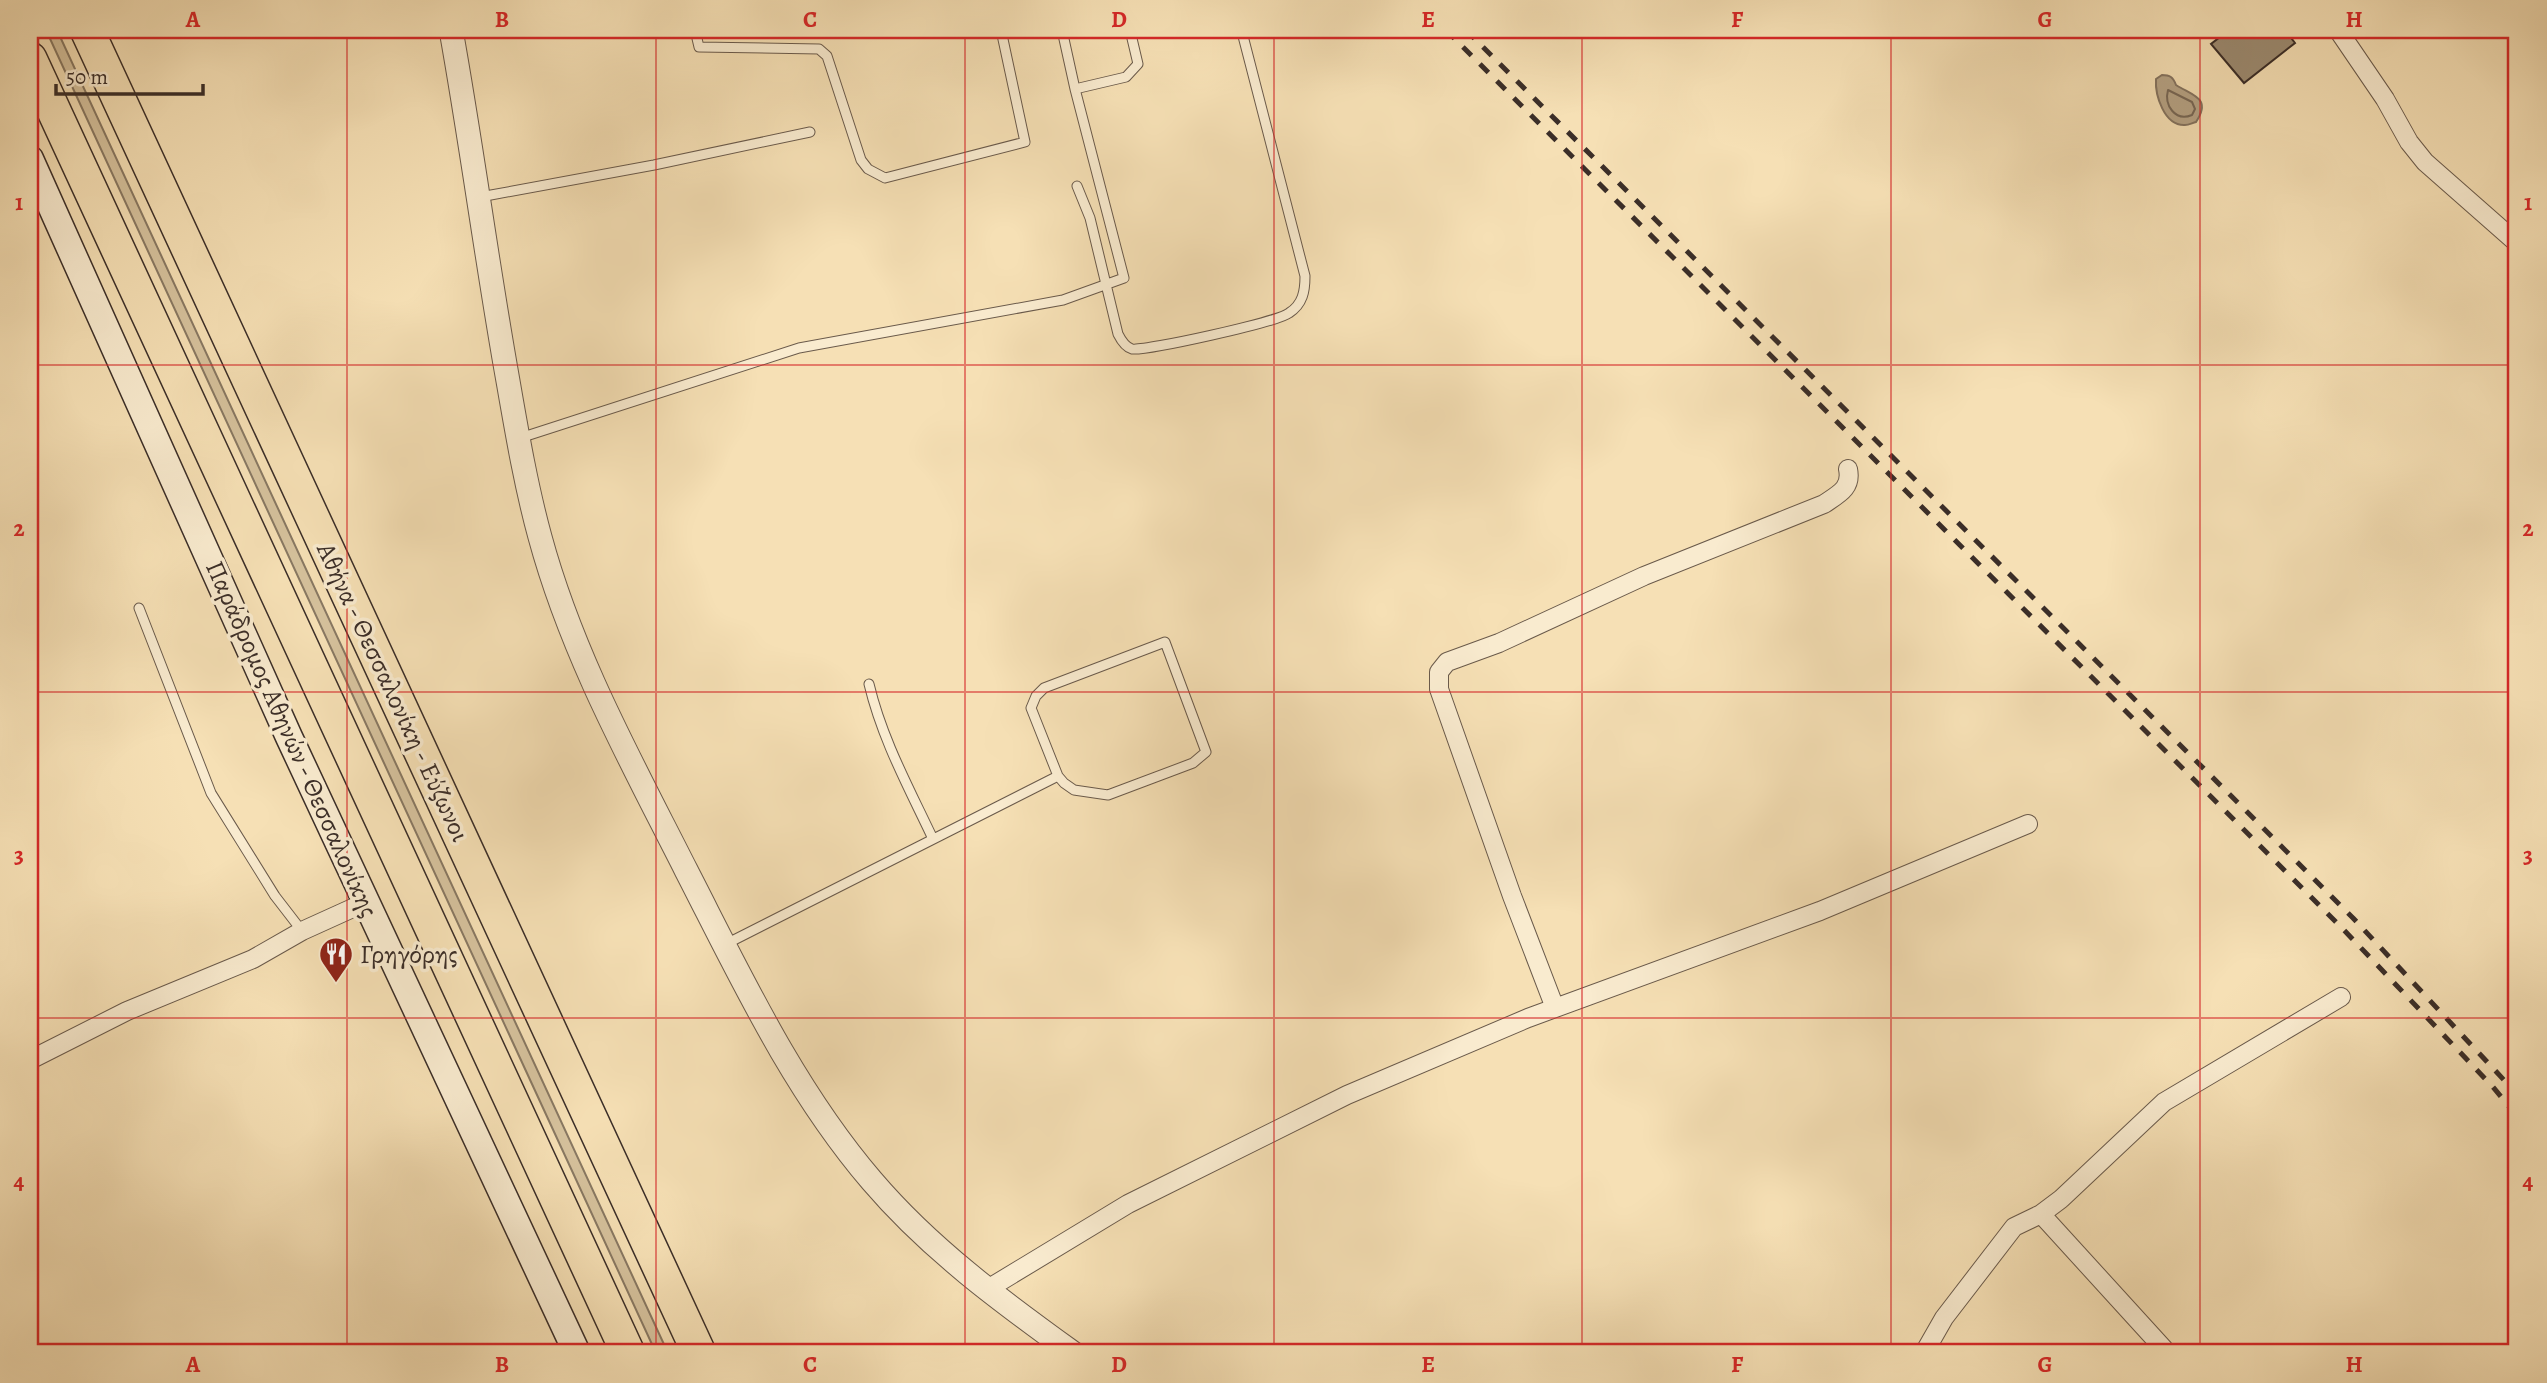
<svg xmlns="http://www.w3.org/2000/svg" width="2547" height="1383" font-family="Alegreya,serif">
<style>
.green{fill:#d6c29d;stroke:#887862;stroke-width:2}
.water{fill:#b6a385;stroke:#857460;stroke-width:2}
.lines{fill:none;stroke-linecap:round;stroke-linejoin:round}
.shore{stroke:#786856;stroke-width:2}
.building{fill:#9c8b71;stroke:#3b2e28;stroke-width:2}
.service-casing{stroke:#6a5a4b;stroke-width:11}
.minor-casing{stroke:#6a5a4b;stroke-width:20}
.tertiary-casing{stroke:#6a5a4b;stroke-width:25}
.secondary-casing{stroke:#3b2e28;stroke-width:29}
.motorway-casing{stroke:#3b2e28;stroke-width:36}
.service{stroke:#f9ebcf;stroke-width:9}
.minor{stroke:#f9ebcf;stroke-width:18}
.tertiary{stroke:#f9ebcf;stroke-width:23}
.secondary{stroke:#f9ebcf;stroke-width:26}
.motorway{stroke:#f6e0b5;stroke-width:33}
.rail{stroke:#3b2e28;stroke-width:5;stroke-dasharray:12 12;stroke-linecap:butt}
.grid{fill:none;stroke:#d62828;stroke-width:2;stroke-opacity:0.55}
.labels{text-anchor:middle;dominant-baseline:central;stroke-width:7;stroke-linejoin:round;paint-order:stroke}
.street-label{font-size:26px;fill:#3b2e28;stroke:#f9ebcf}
.poi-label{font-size:26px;fill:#3b2e28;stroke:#f9ebcf;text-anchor:start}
.neatline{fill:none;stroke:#d62828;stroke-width:2.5}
.grid-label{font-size:23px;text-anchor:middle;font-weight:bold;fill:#d62828}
</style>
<rect width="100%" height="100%" fill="#f6e0b5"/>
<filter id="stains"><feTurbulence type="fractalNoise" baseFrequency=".00286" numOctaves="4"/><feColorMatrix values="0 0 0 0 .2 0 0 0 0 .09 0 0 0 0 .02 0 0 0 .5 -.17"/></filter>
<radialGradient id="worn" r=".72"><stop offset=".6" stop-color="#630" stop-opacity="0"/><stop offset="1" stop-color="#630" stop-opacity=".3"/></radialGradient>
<path class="green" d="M46,30H57L668,1353H656Z"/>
<path class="water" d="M2162,75C2170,75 2173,77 2176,85C2193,96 2212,98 2196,122C2192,123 2189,125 2185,125C2164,126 2155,95 2156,79Z"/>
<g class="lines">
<path class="shore" d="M2168,90L2192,102L2195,109L2192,115C2175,122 2164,105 2168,90Z"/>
</g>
<path class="building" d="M2229,30H2285L2295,43L2244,83L2211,44Z"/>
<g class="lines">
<g class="service-casing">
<path id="service" d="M695,30L699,47L819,49L827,56L861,160L868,169L885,178L1025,142L1001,30
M1075,89L1126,77L1138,64L1130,30
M1077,186L1090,218L1118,334C1121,340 1125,347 1132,349C1146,351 1278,322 1289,313C1303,304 1305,291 1305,276L1243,36
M480,197L654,165L810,132
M520,438L799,348L1063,300L1124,278L1075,89L1062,30
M139,608L211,793L275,896L302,931
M1165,642L1206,752L1193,763L1108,795L1074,790L1064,783L1058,776L1031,708L1036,696L1044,688Z
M869,684C882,739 909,788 933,839
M726,944L1058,776"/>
</g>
<g class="minor-casing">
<path id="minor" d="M2338,30L2385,99L2409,142L2425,162L2517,243
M1555,1008L1512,896L1439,689V672L1447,662L1499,643L1644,576L1824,504C1839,494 1852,488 1848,469
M30,1060L127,1011L253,959L302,931L366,902
M2041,1214L2164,1349V1353
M986,1290L1128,1204L1347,1095L1528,1018L1820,911L2028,824
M1924,1353L1944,1318L2014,1227L2041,1214L2061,1199L2164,1102L2341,997"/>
</g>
<g class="tertiary-casing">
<path id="tertiary" d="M451,30C472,147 487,264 508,381C517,433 526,486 540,537C572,655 631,761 686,870C741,977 793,1089 872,1181C930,1249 1001,1301 1073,1353"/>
</g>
<g class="secondary-casing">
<path id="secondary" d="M30,159L289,737L577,1353"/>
</g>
<g class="motorway-casing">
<path id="motorway" d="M87,30L699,1353
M30,59L628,1353"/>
</g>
<use href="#service" class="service"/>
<use href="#minor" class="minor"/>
<use href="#tertiary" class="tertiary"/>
<use href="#secondary" class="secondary"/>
<use href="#motorway" class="motorway"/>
<path class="rail" d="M1446,30L2343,929L2493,1087L2517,1116
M1466,30L2353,918L2517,1094"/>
</g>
<path class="grid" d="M347,30V1353M656,30V1353M965,30V1353M1274,30V1353M1582,30V1353M1891,30V1353M2200,30V1353M30,365H2517M30,692H2517M30,1018H2517"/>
<defs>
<g id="restaurant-pin" transform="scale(1.75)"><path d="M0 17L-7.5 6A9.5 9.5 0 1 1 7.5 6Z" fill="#8f2418" stroke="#f9ebcf"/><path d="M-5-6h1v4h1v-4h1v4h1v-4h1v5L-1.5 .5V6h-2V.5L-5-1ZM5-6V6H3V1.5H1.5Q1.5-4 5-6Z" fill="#fff"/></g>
</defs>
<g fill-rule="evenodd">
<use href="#restaurant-pin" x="336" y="954"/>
</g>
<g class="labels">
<g class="street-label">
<text transform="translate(393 692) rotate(65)">Αθήνα - Θεσσαλονίκη - Εύζωνοι</text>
<text transform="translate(292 739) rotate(66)">Παράδρομος Αθηνών - Θεσσαλονίκης</text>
</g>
<g class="poi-label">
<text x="360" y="954">Γρηγόρης</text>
</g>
</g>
<rect width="2547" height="1383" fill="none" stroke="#f6e0b5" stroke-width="77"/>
<path d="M56 84v10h147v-10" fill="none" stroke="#3b2e28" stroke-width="3.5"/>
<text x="66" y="84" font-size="21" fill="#3b2e28" stroke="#f9ebcf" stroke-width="5" paint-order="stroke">50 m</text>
<rect x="38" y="38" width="2470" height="1306" class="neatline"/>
<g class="grid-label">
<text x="193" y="27">A</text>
<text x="502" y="27">B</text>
<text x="810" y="27">C</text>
<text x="1119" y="27">D</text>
<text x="1428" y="27">E</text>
<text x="1737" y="27">F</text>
<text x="2045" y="27">G</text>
<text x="2354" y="27">H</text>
<text x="19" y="210">1</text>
<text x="2528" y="210">1</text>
<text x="19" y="536">2</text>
<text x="2528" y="536">2</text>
<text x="19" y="863">3</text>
<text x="2528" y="863">3</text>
<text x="19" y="1189">4</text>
<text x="2528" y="1189">4</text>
<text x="193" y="1372">A</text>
<text x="502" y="1372">B</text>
<text x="810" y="1372">C</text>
<text x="1119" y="1372">D</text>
<text x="1428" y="1372">E</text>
<text x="1737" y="1372">F</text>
<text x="2045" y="1372">G</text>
<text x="2354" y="1372">H</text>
</g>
<rect width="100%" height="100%" filter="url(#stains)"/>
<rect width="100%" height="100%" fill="url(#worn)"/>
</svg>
